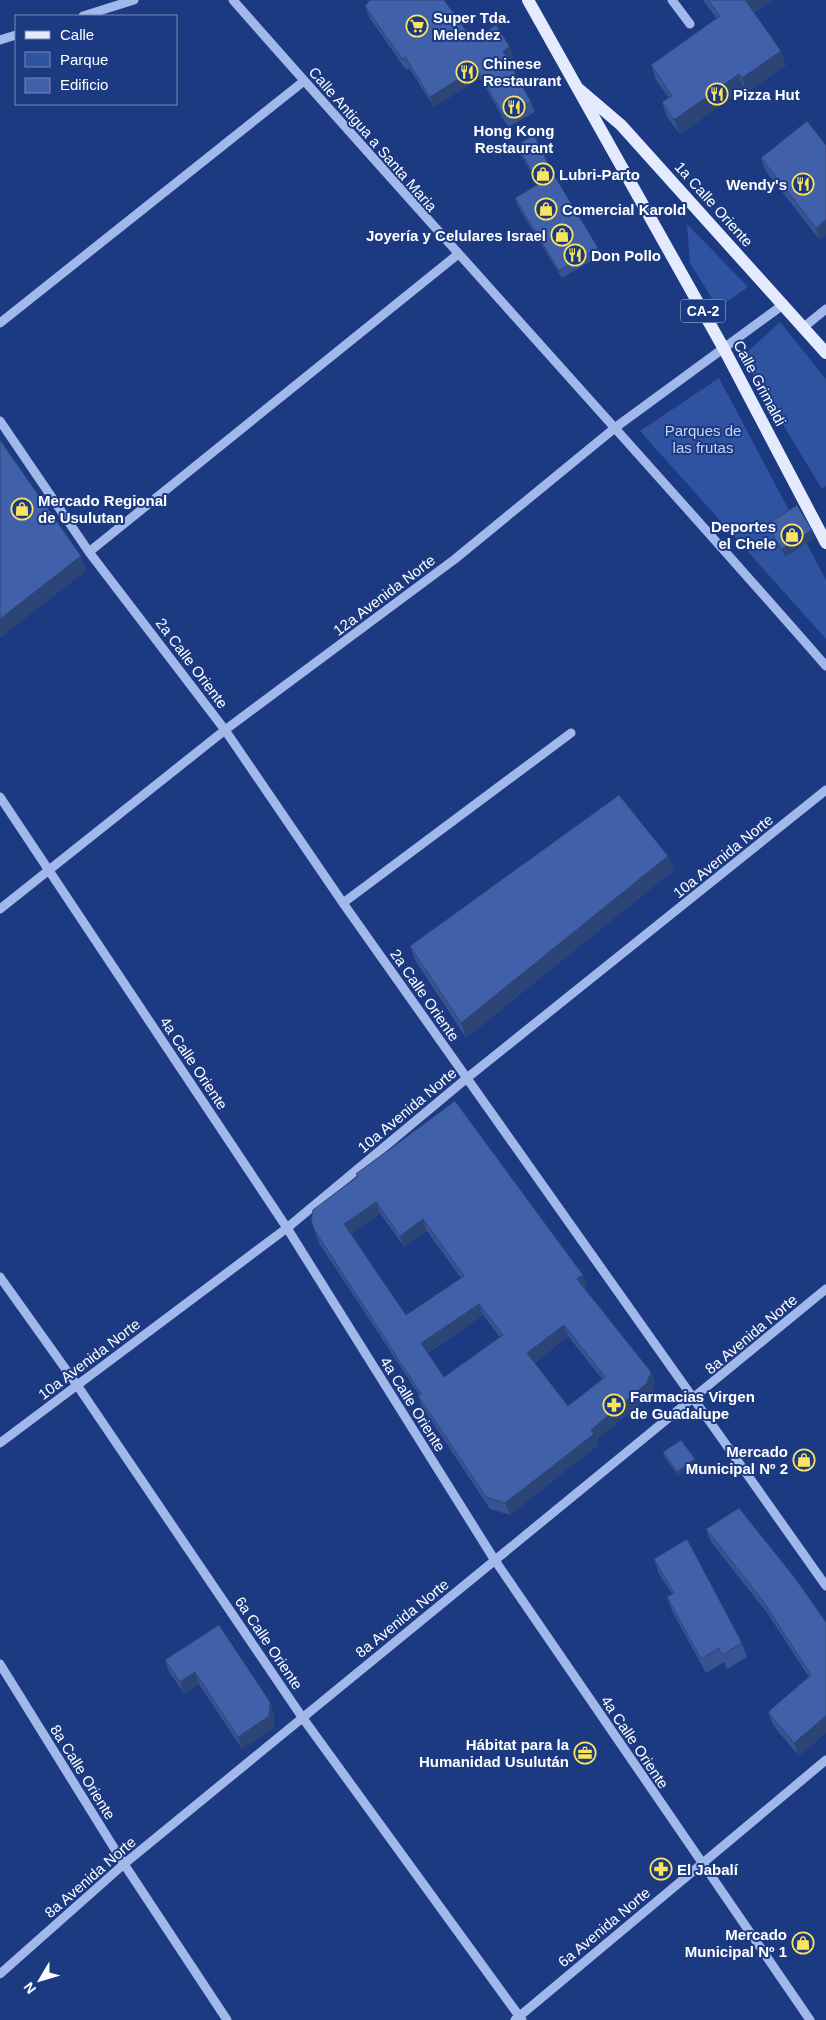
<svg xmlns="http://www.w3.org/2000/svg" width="826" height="2020" font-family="Helvetica,sans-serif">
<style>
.green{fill:#2f52a1}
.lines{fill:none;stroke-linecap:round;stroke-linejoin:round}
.minor{stroke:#a2b8ea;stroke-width:9}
.major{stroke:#e5ebfe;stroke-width:12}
.wall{fill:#375392;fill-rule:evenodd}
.shaded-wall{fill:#2d4477}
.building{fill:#4061aa;stroke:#2d4477;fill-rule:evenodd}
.labels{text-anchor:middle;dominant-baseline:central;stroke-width:4;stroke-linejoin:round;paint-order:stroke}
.shield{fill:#1c3a82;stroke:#bbc4da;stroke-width:1}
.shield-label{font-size:14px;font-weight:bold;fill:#fff}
.poi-label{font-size:15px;font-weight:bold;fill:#fff;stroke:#1c3a82;text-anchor:start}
.street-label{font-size:15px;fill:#fff;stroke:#1c3a82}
.park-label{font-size:15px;fill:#c6d5f7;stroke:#1c3a82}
</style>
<rect width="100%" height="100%" fill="#1c3a82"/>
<path class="green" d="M687,224L748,287L718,308L690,263Z
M780,322L826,379V486L822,489L742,357Z
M719,378L826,580V639L640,431Z"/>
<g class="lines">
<path class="minor" d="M233,0C429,223 630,442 826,666
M672,0L690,24
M83,16L134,0
M0,40L16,35
M0,323L304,81
M804,327L826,309
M0,421L89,552L225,730L343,903L826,1586
M89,552L457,255
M0,797L287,1228L494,1559L810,2020
M343,903L571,733
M0,909L225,730L455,559L616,427L784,304
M0,1277L77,1385L302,1717L522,2020
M0,1443L287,1228L467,1078L826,790
M0,1664L124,1864L227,2020
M0,1974L124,1864L826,1289
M515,2020L826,1760"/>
<path class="major" d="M528,0L724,349L826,543
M580,90L621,125L826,353"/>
</g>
<path class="wall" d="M703,0H772L754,13L786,65L747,92L744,89L680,134L667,117L662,102L669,98L656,80L651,65L717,19Z
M365,6L473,40L514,57L508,61L531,102L535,112L508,127L480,78L434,107L409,68L406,70L369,17Z
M517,145L554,175L598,248L601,255L562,278L517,205L515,198L538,184L519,152Z
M826,145L820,240L765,170L761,158Z
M766,525L814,538L785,557L769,533Z
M668,856L674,870L466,1038L415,960L410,946Z
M356,1174L583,1275L587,1287L585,1289L651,1372L655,1384L652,1395L596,1440L598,1445L510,1515L490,1509L422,1407L418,1396L419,1395L319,1243L311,1220L357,1177ZM380,1213L404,1247L427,1231L461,1278L406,1315L351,1234ZM483,1315L500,1337L444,1377L428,1353ZM568,1336L602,1379L568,1406L535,1363Z
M663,1452L695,1459L696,1463L678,1476L664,1456Z
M706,1529L826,1622V1733L799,1756L773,1725L768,1712L809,1677L768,1614L711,1542Z
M654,1559L742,1643L747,1657L727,1669L724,1662L706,1673L672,1611L667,1597L672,1594L659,1574Z
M219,1625L274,1714V1728L242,1749L199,1684L184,1693L169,1672L165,1660Z"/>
<path class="shaded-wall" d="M747,0H772L751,15L746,1Z
M510,47L514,57L507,62L503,51Z
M781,51L786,65L747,92L742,78Z
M476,68L480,78L434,107L430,97Z
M739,74L744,89L680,134L674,120Z
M826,220V235L820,240L816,228Z
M812,530L814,538L785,557L782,549Z
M81,556L86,571L0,638V619Z
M668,856L674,870L466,1038L461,1023Z
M376,1202L380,1213L349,1236L344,1224Z
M423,1219L427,1231L404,1247L400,1236Z
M583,1275L587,1287L581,1291L577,1279Z
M479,1304L483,1315L425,1354L421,1343Z
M564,1325L568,1336L532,1365L527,1353Z
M651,1372L655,1384L652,1395L596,1440L598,1445L510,1515L505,1503Z
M695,1459L696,1463L678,1476L677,1472Z
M195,1672L199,1684L184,1693L180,1682Z
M270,1702L274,1714V1728L242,1749L238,1737Z
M826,1716V1733L799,1756L794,1743Z"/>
<path class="building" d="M370,0H444L473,40L496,25L510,47L503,51L531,102L504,116L476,68L430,97L405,57L402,59L365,6Z
M708,0H747L746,1L781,51L742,78L739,74L674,120L662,102L672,96L651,65L720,16Z
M807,121L826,145V220L816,228L761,158Z
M534,135L554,175L598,248L559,271L515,198L539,184L517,145Z
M0,440L81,556L0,619Z
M797,505L812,530L782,549L766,525Z
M619,795L668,856L461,1023L410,946Z
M455,1101L583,1275L577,1279L651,1372L647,1383L591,1430L594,1434L505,1503L486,1497L418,1396L421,1394L315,1231L311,1220L313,1210L358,1176L356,1174ZM376,1202L400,1236L423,1219L464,1276L406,1315L344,1224ZM479,1304L503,1335L444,1377L421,1343ZM564,1325L605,1377L568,1406L527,1353Z
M681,1440L695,1459L677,1472L663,1452Z
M739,1508L795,1578L826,1622V1716L794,1743L768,1712L811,1675L763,1601L706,1529Z
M687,1539L742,1643L722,1655L719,1648L701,1659L667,1597L674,1593L654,1559Z
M219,1625L270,1702L269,1716L238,1737L195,1672L180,1682L165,1660Z"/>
<defs>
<g id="supermarket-ring" transform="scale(1.125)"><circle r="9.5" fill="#1c3a82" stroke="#fae45f" stroke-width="1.5"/><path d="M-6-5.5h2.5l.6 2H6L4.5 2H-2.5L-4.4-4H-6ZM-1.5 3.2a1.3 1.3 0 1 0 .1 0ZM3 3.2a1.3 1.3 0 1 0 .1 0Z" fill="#fae45f"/></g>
<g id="restaurant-ring" transform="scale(1.125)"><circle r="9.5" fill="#1c3a82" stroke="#fae45f" stroke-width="1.5"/><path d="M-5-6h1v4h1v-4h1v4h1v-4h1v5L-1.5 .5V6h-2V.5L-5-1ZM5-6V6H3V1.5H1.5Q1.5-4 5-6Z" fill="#fae45f"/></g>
<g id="shop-ring" transform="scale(1.125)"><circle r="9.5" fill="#1c3a82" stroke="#fae45f" stroke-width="1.5"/><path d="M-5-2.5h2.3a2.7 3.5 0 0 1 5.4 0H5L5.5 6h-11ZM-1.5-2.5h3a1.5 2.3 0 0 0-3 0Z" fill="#fae45f"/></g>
<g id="pharmacy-ring" transform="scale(1.125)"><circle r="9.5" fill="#1c3a82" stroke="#fae45f" stroke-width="1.5"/><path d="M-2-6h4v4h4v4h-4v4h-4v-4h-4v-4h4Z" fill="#fae45f"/></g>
<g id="office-ring" transform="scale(1.125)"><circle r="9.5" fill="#1c3a82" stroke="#fae45f" stroke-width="1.5"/><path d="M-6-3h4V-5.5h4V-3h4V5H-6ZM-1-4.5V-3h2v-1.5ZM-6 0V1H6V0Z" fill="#fae45f"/></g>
</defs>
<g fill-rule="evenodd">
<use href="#supermarket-ring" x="417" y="26"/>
<use href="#restaurant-ring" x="467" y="72"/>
<use href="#restaurant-ring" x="717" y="94"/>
<use href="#restaurant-ring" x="514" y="107"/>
<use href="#shop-ring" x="543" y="174"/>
<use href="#restaurant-ring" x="803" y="184"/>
<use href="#shop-ring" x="546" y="209"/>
<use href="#shop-ring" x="562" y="235"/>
<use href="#restaurant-ring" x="575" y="255"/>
<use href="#shop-ring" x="22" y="509"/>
<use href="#shop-ring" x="792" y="535"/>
<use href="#pharmacy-ring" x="614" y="1405"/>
<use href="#shop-ring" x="804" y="1460"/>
<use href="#office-ring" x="585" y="1753"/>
<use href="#pharmacy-ring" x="661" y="1869"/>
<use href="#shop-ring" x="803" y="1943"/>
</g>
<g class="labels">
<rect class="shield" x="680.5" y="299.5" width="45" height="23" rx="4"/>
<g class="shield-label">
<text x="703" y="311">CA-2</text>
</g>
<g class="poi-label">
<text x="433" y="17">Super Tda.<tspan x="433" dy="17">Melendez</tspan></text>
<text x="483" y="63">Chinese<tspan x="483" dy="17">Restaurant</tspan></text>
<text x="733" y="94">Pizza Hut</text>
<text x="514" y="130" text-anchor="middle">Hong Kong<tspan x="514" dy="17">Restaurant</tspan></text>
<text x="559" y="174">Lubri-Parto</text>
<text x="787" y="184" text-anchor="end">Wendy's</text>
<text x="562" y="209">Comercial Karold</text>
<text x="546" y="235" text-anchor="end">Joyería y Celulares Israel</text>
<text x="591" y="255">Don Pollo</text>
<text x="38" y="500">Mercado Regional<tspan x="38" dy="17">de Usulutan</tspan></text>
<text x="776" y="526" text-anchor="end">Deportes<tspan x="776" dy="17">el Chele</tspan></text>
<text x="630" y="1396">Farmacias Virgen<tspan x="630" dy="17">de Guadalupe</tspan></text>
<text x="788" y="1451" text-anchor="end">Mercado<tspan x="788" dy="17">Municipal Nº 2</tspan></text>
<text x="569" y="1744" text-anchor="end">Hábitat para la<tspan x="569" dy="17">Humanidad Usulután</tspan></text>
<text x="677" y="1869">El Jabalí</text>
<text x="787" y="1934" text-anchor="end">Mercado<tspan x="787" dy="17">Municipal Nº 1</tspan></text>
</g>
<g class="street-label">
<text transform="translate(373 139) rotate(49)">Calle Antigua a Santa Maria</text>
<text transform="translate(714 204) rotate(48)">1a Calle Oriente</text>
<text transform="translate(760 383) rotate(62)">Calle Grimaldi</text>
<text transform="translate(384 595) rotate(-37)">12a Avenida Norte</text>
<text transform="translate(192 663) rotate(53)">2a Calle Oriente</text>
<text transform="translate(723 856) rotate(-39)">10a Avenida Norte</text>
<text transform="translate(425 995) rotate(55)">2a Calle Oriente</text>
<text transform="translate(194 1063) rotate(56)">4a Calle Oriente</text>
<text transform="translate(407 1110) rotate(-40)">10a Avenida Norte</text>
<text transform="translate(751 1334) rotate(-40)">8a Avenida Norte</text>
<text transform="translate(89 1359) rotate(-37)">10a Avenida Norte</text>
<text transform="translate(413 1404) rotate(58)">4a Calle Oriente</text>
<text transform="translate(402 1618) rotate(-39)">8a Avenida Norte</text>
<text transform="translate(269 1643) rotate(56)">6a Calle Oriente</text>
<text transform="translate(635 1742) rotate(56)">4a Calle Oriente</text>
<text transform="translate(83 1772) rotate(58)">8a Calle Oriente</text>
<text transform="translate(90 1877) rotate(-41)">8a Avenida Norte</text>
<text transform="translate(604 1927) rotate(-40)">6a Avenida Norte</text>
</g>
<g class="park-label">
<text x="703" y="430">Parques de<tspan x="703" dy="17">las frutas</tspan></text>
</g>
</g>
<rect x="15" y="15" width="162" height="90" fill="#1c3a82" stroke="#7789b4"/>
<rect x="25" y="31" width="25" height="8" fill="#e5ebfe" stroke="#7789b4"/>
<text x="60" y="40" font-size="15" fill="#ffffff">Calle</text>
<rect x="25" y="52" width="25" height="15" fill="#2f52a1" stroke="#7789b4"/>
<text x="60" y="65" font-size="15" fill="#ffffff">Parque</text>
<rect x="25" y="78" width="25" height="15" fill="#4061aa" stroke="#7789b4"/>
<text x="60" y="90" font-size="15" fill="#ffffff">Edificio</text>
<g transform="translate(40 1980) rotate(232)" stroke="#1c3a82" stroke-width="4" paint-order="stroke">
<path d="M0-4L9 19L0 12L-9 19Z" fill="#ffffff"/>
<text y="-8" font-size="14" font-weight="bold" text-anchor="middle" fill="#ffffff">N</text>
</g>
</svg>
